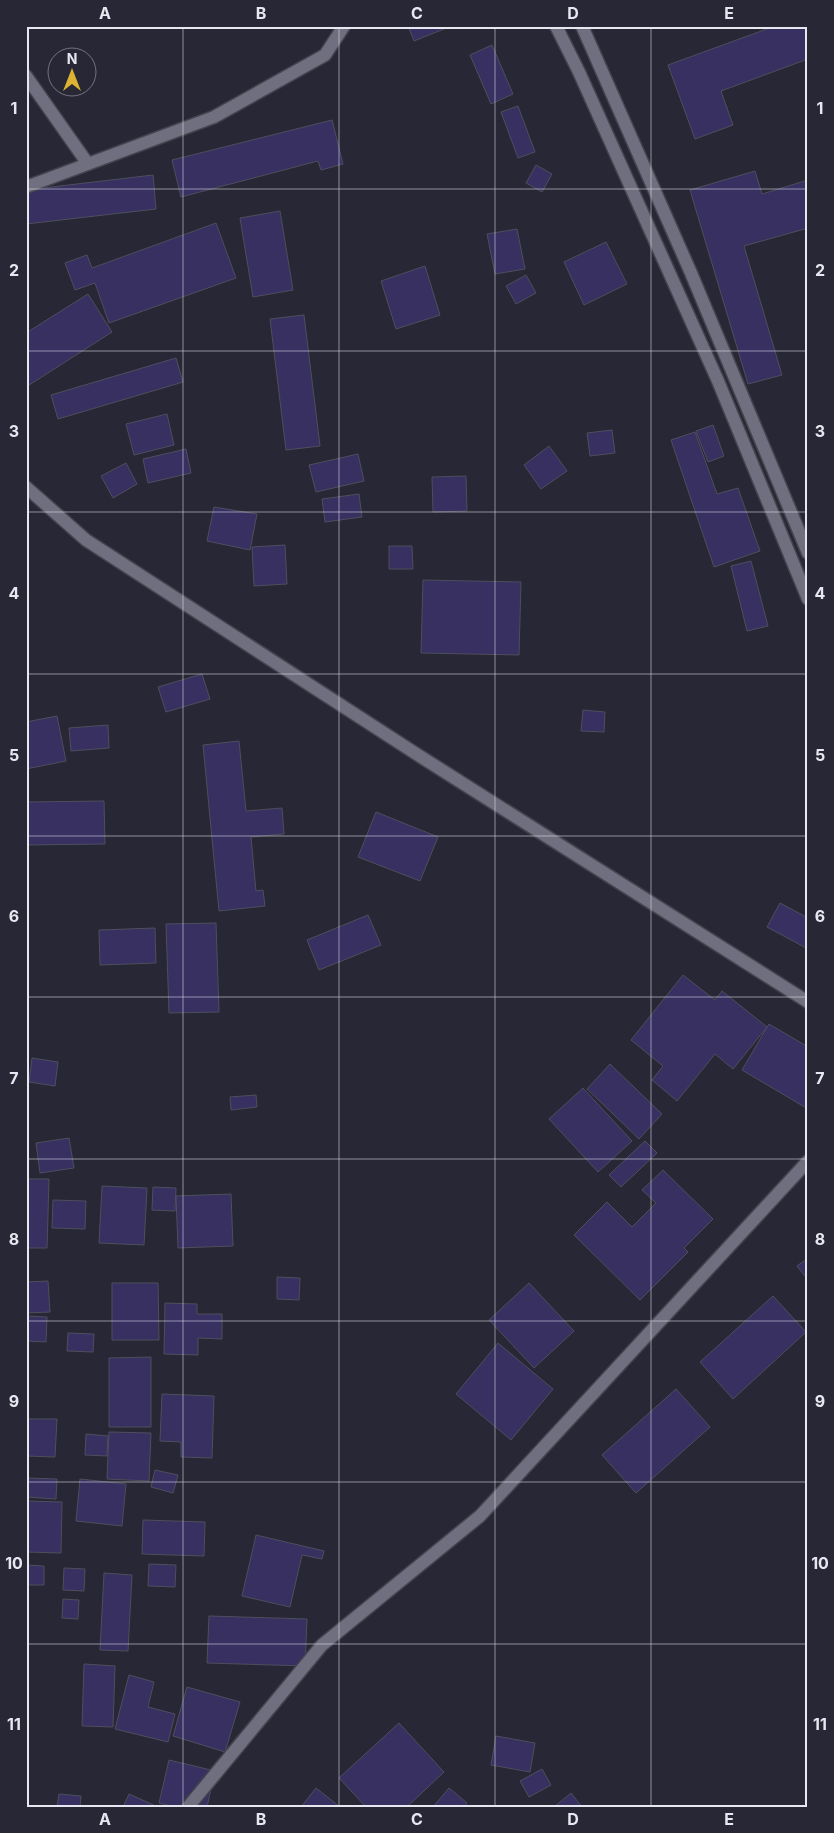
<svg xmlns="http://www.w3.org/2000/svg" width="834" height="1833" font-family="Inter,sans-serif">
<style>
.building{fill:#373061;stroke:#4e4e5d}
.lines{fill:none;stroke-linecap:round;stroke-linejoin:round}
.lane-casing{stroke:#44444f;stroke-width:15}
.street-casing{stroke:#44444f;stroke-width:15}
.lane{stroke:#706f7f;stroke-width:12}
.street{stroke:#706f7f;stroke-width:12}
.grid{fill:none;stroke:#e7e7f1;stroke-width:1;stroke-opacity:0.55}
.neatline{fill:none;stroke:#e7e7f1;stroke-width:2}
.grid-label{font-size:16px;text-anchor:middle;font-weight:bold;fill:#e7e7f1}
</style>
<rect width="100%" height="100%" fill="#282735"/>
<path class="building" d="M408,26H448L449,27L414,41Z
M775,26H808V59L721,91L733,125L695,139L668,65Z
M492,45L513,94L491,104L470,55Z
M518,106L535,152L518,158L501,112Z
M332,120L343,164L321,170L318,161L181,197L172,160Z
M536,165L552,174L542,192L526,183Z
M755,171L762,194L808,180V228L744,246L782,375L748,384L690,190Z
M153,175L156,209L26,224V190Z
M280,211L293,290L253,297L240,218Z
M216,223L236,278L109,323L95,283L75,290L65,263L87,255L92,268Z
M517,229L525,269L495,274L487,234Z
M606,242L627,284L584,305L564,262Z
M425,266L440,315L396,329L381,281Z
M526,275L536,293L516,304L506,286Z
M88,294L112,332L26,387V333Z
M304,315L320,446L286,450L270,319Z
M176,358L183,382L58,419L51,395Z
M167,414L174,445L134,455L126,424Z
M713,425L724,456L708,462L696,431Z
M612,430L615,453L590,456L587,433Z
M695,432L717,494L738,488L760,551L714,567L671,440Z
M549,446L567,471L541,489L524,465Z
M186,449L191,473L148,483L143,459Z
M358,454L364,481L316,492L309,465Z
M126,463L137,484L113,498L101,476Z
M466,476L467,511L433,512L432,477Z
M359,494L362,517L325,522L322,499Z
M214,507L257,514L250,550L207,541Z
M285,545L287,584L254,586L252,547Z
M389,546H412L413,569H389Z
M751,561L768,626L747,631L731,566Z
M423,580L521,582L519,655L421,653Z
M202,674L210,699L166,712L158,687Z
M583,710L605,712L604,732L581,731Z
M57,716L66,761L26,769V722Z
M108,725L109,748L71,751L69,728Z
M239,741L246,811L282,808L284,834L251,837L256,891L263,890L265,906L219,911L203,745Z
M104,801L105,844L26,845V802Z
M376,812L438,837L420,881L358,857Z
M780,903L808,918V949L767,927Z
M368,915L381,945L319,970L307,940Z
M216,923L219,1012L169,1013L166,924Z
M155,928L156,963L100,965L99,930Z
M683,975L715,1000L722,991L767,1027L733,1069L715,1054L677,1101L652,1080L663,1066L631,1040Z
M769,1024L808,1047V1109L742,1070Z
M32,1058L58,1062L55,1086L29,1082Z
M610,1064L662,1114L639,1139L587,1089Z
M583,1088L632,1141L598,1172L549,1119Z
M256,1095L257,1107L231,1110L230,1097Z
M69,1138L74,1168L40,1173L36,1143Z
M645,1141L657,1153L621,1187L609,1175Z
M663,1170L713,1219L684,1248L688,1252L640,1300L574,1235L607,1202L632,1227L656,1203L642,1190Z
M26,1179H49L47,1248H26Z
M102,1186L147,1188L144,1245L99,1243Z
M153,1187L176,1188L175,1211L152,1210Z
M231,1194L233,1246L178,1248L176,1196Z
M53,1200L86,1201L85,1229L52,1228Z
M808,1258V1280L797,1266Z
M277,1277L300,1278L299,1300L277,1299Z
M48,1281L50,1312L26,1313V1282Z
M112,1283H158L159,1340H112Z
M529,1283L574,1331L534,1368L489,1320Z
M773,1296L806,1332L733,1399L700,1362Z
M165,1303L197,1304V1314H222V1339L198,1338V1355L164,1354Z
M26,1316L47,1317L46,1342L26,1341Z
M68,1333L94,1334L93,1352L67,1351Z
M498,1343L553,1389L511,1440L456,1394Z
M151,1357V1427H109V1358Z
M676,1389L710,1427L636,1493L602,1455Z
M162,1394L214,1396L212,1458L181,1457V1442L160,1441Z
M26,1419H57L55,1457L26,1456Z
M109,1432L151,1433L149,1481L107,1479Z
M86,1434L108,1436L107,1456L85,1455Z
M155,1470L178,1475L173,1493L151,1487Z
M26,1478L57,1479L56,1499L26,1497Z
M80,1479L126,1484L122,1526L76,1521Z
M26,1501L62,1502L61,1553L26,1552Z
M143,1520L205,1522L204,1556L142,1554Z
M256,1535L324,1551L322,1559L302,1555L290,1607L242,1596Z
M149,1564L176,1565L175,1587L148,1586Z
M26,1565L44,1566V1585H26Z
M64,1568L85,1569L84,1591L63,1590Z
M104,1573L132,1575L128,1651L100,1650Z
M63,1599L79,1600L78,1619L62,1618Z
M209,1616L307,1619L305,1666L207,1663Z
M84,1664L115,1666L113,1727L82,1726Z
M129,1675L154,1682L148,1707L175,1714L168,1742L115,1729Z
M187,1687L240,1702L225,1752L173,1736Z
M399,1723L444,1772L407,1807H366L339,1778Z
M496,1736L535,1743L530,1772L491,1765Z
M169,1760L215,1771L207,1807H175L159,1803Z
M542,1769L551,1785L529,1797L520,1781Z
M316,1788L340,1807H301Z
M449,1788L467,1803L464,1807H433Z
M571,1793L582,1807H554Z
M59,1794L81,1796L80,1807H57Z
M129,1794L158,1807H123Z"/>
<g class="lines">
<g class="lane-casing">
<path id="lane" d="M26,76L88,164
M26,187L214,117L325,55L344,26"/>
</g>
<g class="street-casing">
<path id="street" d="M556,26L579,72L718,381L808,599
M582,26L691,273L808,553
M26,487L86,540L418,755L808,1002
M188,1807L322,1645L480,1516L808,1161"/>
</g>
<use href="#lane" class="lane"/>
<use href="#street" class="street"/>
</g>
<path class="grid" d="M183,26V1807M339,26V1807M495,26V1807M651,26V1807M26,189H808M26,351H808M26,512H808M26,674H808M26,836H808M26,997H808M26,1159H808M26,1321H808M26,1482H808M26,1644H808"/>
<rect width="834" height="1833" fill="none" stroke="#282735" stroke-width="55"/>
<g transform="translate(72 72)"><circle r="24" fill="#282735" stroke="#747480"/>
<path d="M0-4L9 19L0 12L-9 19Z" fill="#dcb233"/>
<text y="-8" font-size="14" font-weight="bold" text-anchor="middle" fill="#e7e7f1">N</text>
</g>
<rect x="28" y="28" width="778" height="1778" class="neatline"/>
<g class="grid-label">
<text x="105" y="19">A</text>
<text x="261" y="19">B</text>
<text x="417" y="19">C</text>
<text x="573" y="19">D</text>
<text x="729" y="19">E</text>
<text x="14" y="114">1</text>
<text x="820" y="114">1</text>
<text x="14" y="276">2</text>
<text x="820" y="276">2</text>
<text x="14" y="437">3</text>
<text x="820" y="437">3</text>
<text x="14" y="599">4</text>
<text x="820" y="599">4</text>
<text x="14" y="761">5</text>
<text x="820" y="761">5</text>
<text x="14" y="922">6</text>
<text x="820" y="922">6</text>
<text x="14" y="1084">7</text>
<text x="820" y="1084">7</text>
<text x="14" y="1245">8</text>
<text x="820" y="1245">8</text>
<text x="14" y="1407">9</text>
<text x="820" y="1407">9</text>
<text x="14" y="1569">10</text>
<text x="820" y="1569">10</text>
<text x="14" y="1730">11</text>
<text x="820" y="1730">11</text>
<text x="105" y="1825">A</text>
<text x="261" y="1825">B</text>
<text x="417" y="1825">C</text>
<text x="573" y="1825">D</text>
<text x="729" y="1825">E</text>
</g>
</svg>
